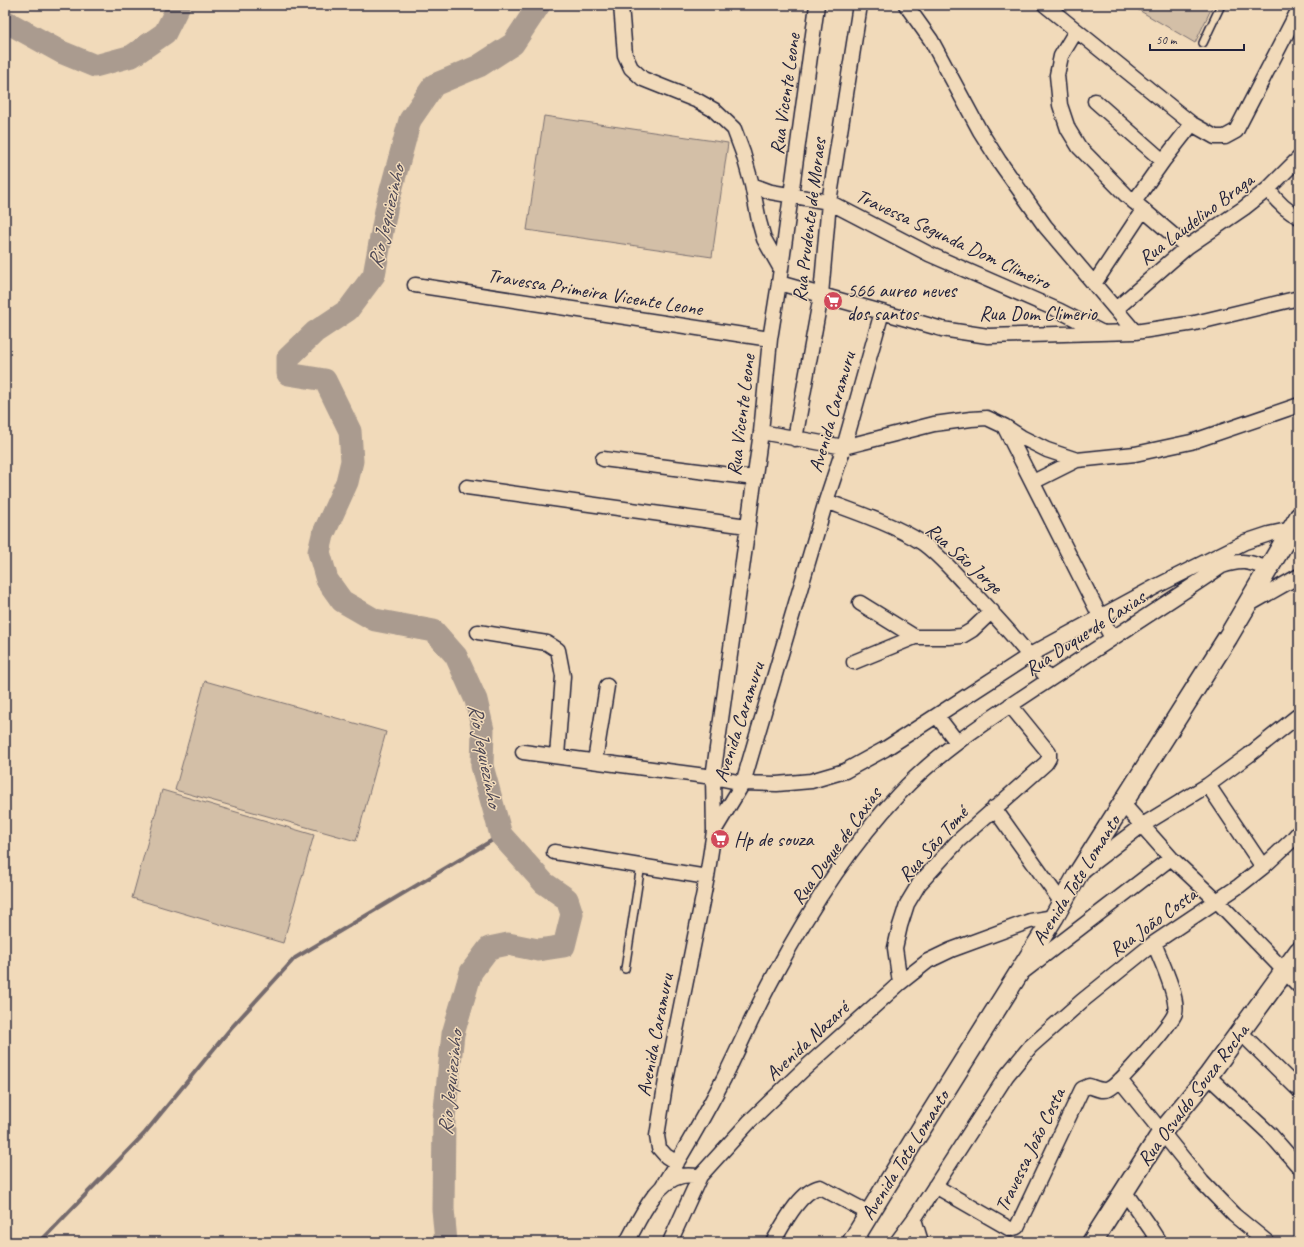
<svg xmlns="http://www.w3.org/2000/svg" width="1304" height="1247" font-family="Caveat,sans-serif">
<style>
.green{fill:#d3bfa7;stroke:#7a7071}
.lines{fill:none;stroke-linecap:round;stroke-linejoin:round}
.stream{stroke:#746b6d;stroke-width:4}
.river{stroke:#aa9b8f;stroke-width:23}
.lane-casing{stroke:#22223b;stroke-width:10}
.street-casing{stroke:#22223b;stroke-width:17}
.secondary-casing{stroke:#22223b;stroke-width:22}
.lane{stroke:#f1daba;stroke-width:7}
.street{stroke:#f1daba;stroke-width:14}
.secondary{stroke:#f1daba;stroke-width:19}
.labels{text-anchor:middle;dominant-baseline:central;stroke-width:3;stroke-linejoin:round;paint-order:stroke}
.street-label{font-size:20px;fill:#22223b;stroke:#f1daba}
.poi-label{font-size:20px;fill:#22223b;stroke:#f1daba;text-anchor:start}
.water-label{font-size:21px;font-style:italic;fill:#4b4654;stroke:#f1daba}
</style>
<rect width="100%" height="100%" fill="#f1daba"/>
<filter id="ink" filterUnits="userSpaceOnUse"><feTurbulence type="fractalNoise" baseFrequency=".025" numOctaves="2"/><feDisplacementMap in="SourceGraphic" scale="8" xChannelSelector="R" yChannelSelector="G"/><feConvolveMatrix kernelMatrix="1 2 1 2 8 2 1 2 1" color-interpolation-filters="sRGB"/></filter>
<g filter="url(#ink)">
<path class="green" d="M1130,5H1213L1195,43Z
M544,116L728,143L712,257L527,230Z
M205,681L386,732L356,841L175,790Z
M162,790L314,835L283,943L132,898Z"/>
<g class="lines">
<path class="stream" d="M40,1242L144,1134L231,1028L295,958L501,835"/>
<path class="river" d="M5,21L61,52L95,66L132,56L165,33L179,5
M446,1242L443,1209L444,1118L453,1034L471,972L489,948L508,944L538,950L564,946L572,914L567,899L544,883L501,835L482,766L483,730L476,700L456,656L434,631L375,620L342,601L327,580L319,552L323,535L347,482L352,461L350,431L325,380L288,374V358L315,332L348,310L374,275L387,205L410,120L434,85L479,66L513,44L539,5"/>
<g class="lane-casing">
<path id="lane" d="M1203,43L1221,5
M625,969L641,865"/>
</g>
<g class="street-casing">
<path id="street" d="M621,5L625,55L631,68L643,79L698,101L714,110L734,129L743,153L752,185L771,192L829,202L929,254L1060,311L1103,333
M906,5L931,40L980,131L999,161L1045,226L1135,332
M1045,5L1192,124L1215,137H1225L1236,131L1299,9
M1076,31L1061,56L1057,75L1060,105L1068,129L1079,147L1126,195L1187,247
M1095,101L1163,161
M752,185L759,221L764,239L781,269
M1268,189C1277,202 1286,211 1299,217
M1134,202L1163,161L1192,124
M779,283L942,329L988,336L1135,332L1195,323L1299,298
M1094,284L1143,210
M415,285L770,339
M1116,309L1187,247L1244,208L1268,189L1299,158
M1005,428L1101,618L1112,638
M761,432L844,447L934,424L971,419L987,418L1004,426L1021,437L1047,450L1077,460L1135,454L1191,442L1299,405
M795,439L821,295L829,202L860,5
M603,459L754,478
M1033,482L1077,460
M467,487L747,526
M826,501C858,513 892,524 921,542C936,552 950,568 963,582C993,613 1022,645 1049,680
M860,603L915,637
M1248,605L1299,576
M478,632L547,643L558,650L563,676L557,756
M854,662L915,637H949L962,636L972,630L992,611
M937,716L957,742
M523,752L713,777L743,783L777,784L811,781L845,771L885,749L1030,655L1157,586L1245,542L1269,534L1292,529
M595,761L607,686
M1208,785L1263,867
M1123,804L1171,858L1217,901L1299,986
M994,808L1062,903
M714,831L713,777L761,432L770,339L779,283L817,5
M554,852L707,877
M1085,869L1141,826L1208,785L1249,755L1299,715
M1024,971L1171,858
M900,983L895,948L900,926L907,904L919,884L958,841L1046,763L1049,758V753L1010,705
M1240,1032L1299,1090
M1208,1076L1271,1135L1299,1167
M1120,1080L1202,1182L1234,1215L1267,1242
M677,1163L666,1156L659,1148L657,1136L666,1080L707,877L714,831L743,783L826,501L844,447L882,312
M935,1186L1010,1229L1017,1227L1082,1089L1089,1086C1095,1088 1102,1092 1109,1089C1119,1085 1172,1023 1175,1013C1179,997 1160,959 1154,943
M662,1187C684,1151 705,1115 724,1078C741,1044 756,1008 775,974C809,910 849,847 899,794C938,752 988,720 1035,689C1097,648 1160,608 1222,566C1243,559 1249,562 1269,569
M1124,1191L1150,1228L1159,1242
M914,1219L921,1242
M627,1242C639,1221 655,1181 682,1176C688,1175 694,1176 700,1176L750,1121L803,1070L900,983L928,961L951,950L1030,921L1054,917
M670,1242L700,1176
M773,1242C783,1225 800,1191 820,1187L869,1213
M897,1242L914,1219L1007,1075L1030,1047L1082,1001L1154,943L1239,886L1263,867L1291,841L1299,832"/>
</g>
<g class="secondary-casing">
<path id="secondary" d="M852,1242L913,1142L1054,917L1078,874L1228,637L1299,517
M1092,1242L1162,1132L1208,1076L1299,951"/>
</g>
<use href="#lane" class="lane"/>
<use href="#street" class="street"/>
<use href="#secondary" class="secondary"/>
</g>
</g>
<defs>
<g id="supermarket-disc" transform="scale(1)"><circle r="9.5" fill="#d1495b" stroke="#f1daba"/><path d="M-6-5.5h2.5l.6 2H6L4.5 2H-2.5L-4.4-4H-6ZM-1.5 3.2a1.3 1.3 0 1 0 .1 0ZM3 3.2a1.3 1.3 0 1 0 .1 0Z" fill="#fff"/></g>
</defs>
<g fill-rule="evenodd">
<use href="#supermarket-disc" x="833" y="301"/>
<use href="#supermarket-disc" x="720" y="839"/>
</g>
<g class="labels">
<g class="street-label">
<text transform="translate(785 94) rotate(-82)">Rua Vicente Leone</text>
<text transform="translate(1196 219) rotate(-37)">Rua Laudelino Braga</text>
<text transform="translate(809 220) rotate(-83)">Rua Prudente de Moraes</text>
<text transform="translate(953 239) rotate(25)">Travessa Segunda Dom Climeiro</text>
<text transform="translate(595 292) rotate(9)">Travessa Primeira Vicente Leone</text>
<text x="1038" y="313">Rua Dom Climerio</text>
<text transform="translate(832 412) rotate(-74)">Avenida Caramuru</text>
<text transform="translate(741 415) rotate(-83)">Rua Vicente Leone</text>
<text transform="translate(964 558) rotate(42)">Rua São Jorge</text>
<text transform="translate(1085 633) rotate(-33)">Rua Duque de Caxias</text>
<text transform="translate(739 722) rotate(-72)">Avenida Caramuru</text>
<text transform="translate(933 844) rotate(-48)">Rua São Tomé</text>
<text transform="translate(836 846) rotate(-54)">Rua Duque de Caxias</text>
<text transform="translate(1076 880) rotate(-58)">Avenida Tote Lomanto</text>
<text transform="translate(1153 922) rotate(-36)">Rua João Costa</text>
<text transform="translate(655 1035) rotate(-79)">Avenida Caramuru</text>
<text transform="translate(807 1041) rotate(-43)">Avenida Nazaré</text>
<text transform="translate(1193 1095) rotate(-53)">Rua Osvaldo Souza Rocha</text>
<text transform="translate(1030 1150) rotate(-64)">Travessa João Costa</text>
<text transform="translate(905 1155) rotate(-58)">Avenida Tote Lomanto</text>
</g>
<g class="poi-label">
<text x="847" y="290">566 aureo neves<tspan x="847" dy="23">dos santos</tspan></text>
<text x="734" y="839">Hp de souza</text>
</g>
<g class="water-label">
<text transform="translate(386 217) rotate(-77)">Rio Jequiezinho</text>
<text transform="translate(485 755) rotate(79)">Rio Jequiezinho</text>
<text transform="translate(450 1083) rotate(-84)">Rio Jequiezinho</text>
</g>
</g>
<rect width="1304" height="1247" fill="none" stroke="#f1daba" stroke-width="20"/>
<rect x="10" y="10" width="1284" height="1227" fill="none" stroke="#22223b" stroke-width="1.5" filter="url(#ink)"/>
<path d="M1150 44v6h94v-6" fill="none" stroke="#22223b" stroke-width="2"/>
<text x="1156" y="44" font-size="12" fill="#22223b" stroke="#f1daba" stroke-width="3" paint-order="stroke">50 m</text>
</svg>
